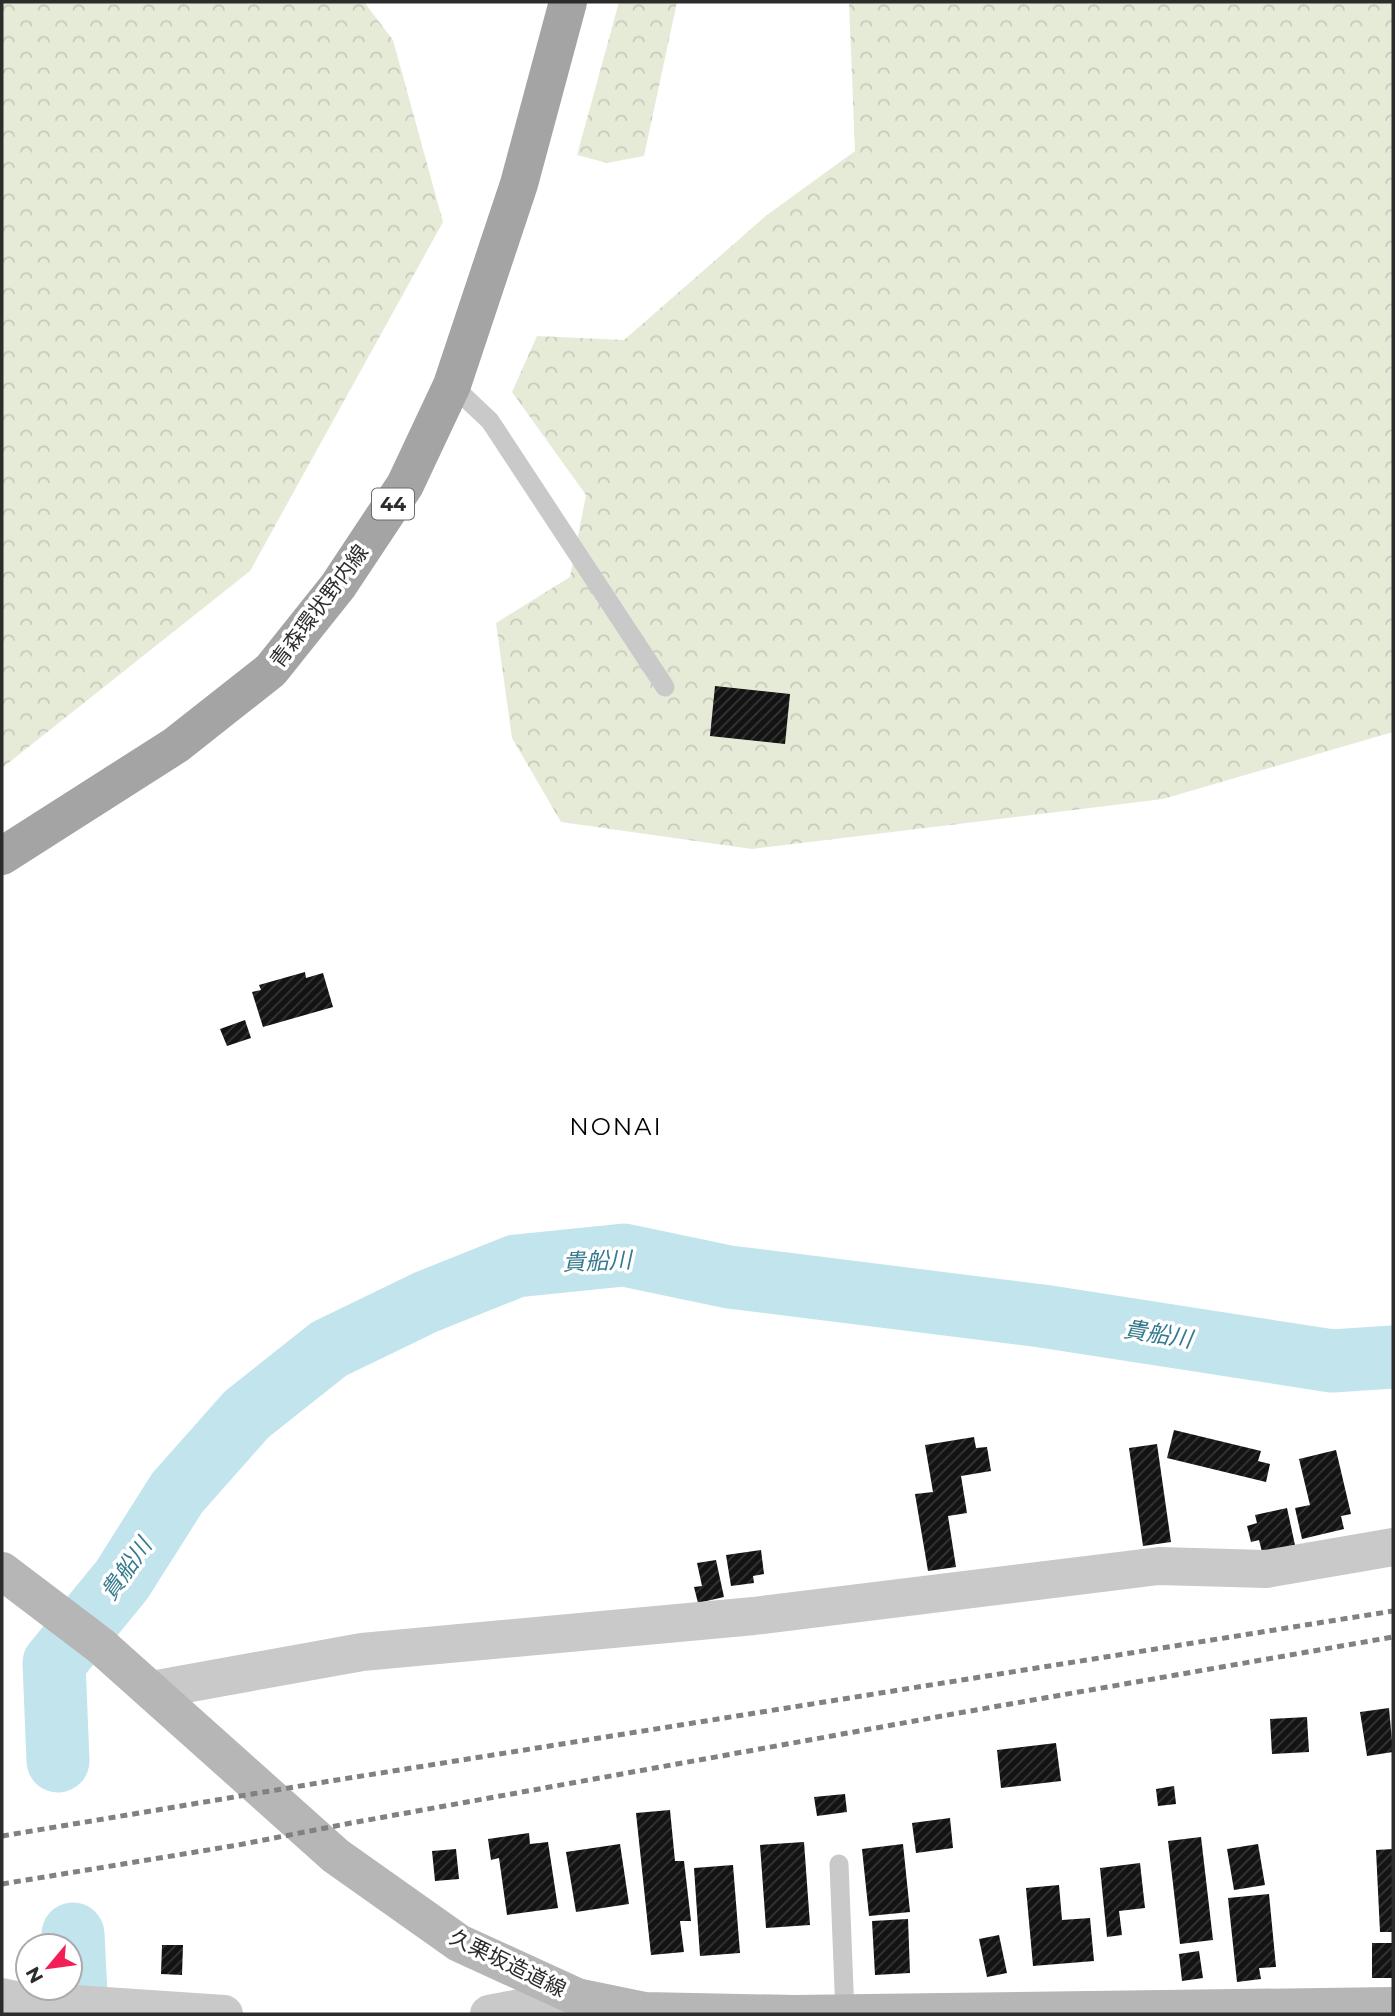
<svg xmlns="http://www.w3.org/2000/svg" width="1395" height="2016" font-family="Montserrat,'Noto Sans JP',sans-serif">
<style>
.forest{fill:url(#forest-crowns)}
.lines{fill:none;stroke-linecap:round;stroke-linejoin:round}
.river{stroke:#c2e4ed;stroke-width:63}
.building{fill:url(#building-hatch)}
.lane{stroke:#c9c9c9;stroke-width:19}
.street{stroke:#c9c9c9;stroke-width:38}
.secondary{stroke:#b6b6b6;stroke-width:38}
.primary{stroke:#a4a4a4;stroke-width:38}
.rail{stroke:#818181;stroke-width:5;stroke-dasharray:7 5;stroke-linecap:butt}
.labels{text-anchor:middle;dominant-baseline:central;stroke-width:7;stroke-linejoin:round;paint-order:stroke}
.shield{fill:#fff;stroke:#6b6b6b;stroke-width:2}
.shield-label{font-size:19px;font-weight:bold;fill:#2c2c2c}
.street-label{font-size:21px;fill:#2c2c2c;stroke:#fff}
.water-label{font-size:23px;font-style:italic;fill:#337a8d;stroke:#fff}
.quarter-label{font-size:24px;letter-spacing:2px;fill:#000;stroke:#fff}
</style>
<defs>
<pattern id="forest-crowns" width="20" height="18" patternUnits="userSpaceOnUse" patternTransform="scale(1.75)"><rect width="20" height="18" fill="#e6ebd8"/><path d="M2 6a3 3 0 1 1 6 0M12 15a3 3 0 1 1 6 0" fill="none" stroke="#c5caba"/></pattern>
<pattern id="building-hatch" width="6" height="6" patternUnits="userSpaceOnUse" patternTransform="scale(1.75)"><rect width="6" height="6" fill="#131313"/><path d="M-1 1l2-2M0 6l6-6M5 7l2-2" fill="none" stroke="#363636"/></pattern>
</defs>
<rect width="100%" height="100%" fill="#fff"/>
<path class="forest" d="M2,2H364L393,40L443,222L250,571L2,768Z
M619,2H677L644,156L607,163L577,155Z
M849,2H1393V732L1163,799L752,849L561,822L512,738L496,623L570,577L586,495L512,392L537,336L624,340L767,215L855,151Z"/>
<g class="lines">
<path class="river" d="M58,1761L54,1663L122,1580L177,1493L247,1414L329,1349L426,1302L516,1266L624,1255L729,1277L1042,1316L1332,1361L1393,1357
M73,1934L77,2014"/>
</g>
<path class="building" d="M715,686L790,694L785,744L710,736Z
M305,972L306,978L323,973L333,1007L263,1027L252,992L261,990L259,985Z
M245,1020L251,1038L227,1046L220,1029Z
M1174,1430L1261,1451L1258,1461L1270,1464L1266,1482L1167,1458Z
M974,1437L976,1448L987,1447L991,1471L961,1476L967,1513L948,1516L956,1567L928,1571L915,1494L933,1492L925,1445Z
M1157,1444L1171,1542L1143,1546L1129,1448Z
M1336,1450L1351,1514L1341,1516L1344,1529L1302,1539L1295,1508L1310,1505L1299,1459Z
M1287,1508L1295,1545L1262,1552L1259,1540L1251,1542L1247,1526L1257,1523L1255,1515Z
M761,1550L764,1574L753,1576L754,1583L731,1586L726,1555Z
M716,1560L724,1597L698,1603L694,1587L702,1586L697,1563Z
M1389,1708L1393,1752L1367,1756L1360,1712Z
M1307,1717L1309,1752L1272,1754L1270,1719Z
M1056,1743L1061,1781L1001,1788L997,1750Z
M1174,1786L1176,1804L1158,1806L1156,1789Z
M845,1794L847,1812L817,1816L814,1797Z
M670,1810L675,1861H684L691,1921H680L684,1952L651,1955L636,1813Z
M950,1818L953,1848L916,1853L912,1823Z
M529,1833L530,1844L548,1842L558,1908L507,1915L499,1858L491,1860L488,1839Z
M1201,1837L1213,1940L1180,1944L1168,1841Z
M804,1842L810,1925L766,1928L760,1845Z
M620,1844L629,1904L576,1912L566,1852Z
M903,1844L910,1912L869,1916L862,1849Z
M1258,1844L1265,1885L1234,1890L1227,1849Z
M456,1849L459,1879L435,1881L432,1851Z
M1393,1849V1932H1380L1376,1850Z
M1140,1863L1145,1908L1119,1911L1122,1935L1107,1937L1100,1868Z
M733,1865L740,1953L700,1956L694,1868Z
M1059,1885L1062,1920L1090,1918L1094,1961L1033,1966L1026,1888Z
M1269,1894L1276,1967L1259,1968L1261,1979L1237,1982L1228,1898Z
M908,1919L910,1973L875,1975L872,1921Z
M999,1935L1007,1973L987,1977L979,1939Z
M1372,1943H1392V1978H1372Z
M162,1945H183L182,1975L161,1974Z
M1199,1951L1203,1978L1182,1981L1179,1954Z"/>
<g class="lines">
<path class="lane" d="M452,385L490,421L665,687
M839,1864L845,2014"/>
<path class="street" d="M152,1690L362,1652L754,1616L1159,1566L1266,1569L1393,1547
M2,1997L16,2000L224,2014
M489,2014L577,1997"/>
<path class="secondary" d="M2,1571L101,1646L336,1856L459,1943L577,1997L645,2011L795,2014L1393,2006"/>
<path class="primary" d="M2,856L176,745L271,670L338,586L405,485L452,385L519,184L568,2"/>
<path class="rail" d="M2,1836L318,1783L1393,1611
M2,1884L238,1845L351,1823L953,1714L1393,1637"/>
</g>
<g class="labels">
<rect class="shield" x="372" y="488.5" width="42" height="31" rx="5"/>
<g class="shield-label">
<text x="393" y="504">44</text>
</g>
<g class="street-label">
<text transform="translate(319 606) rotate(-53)">青森環状野内線</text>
<text transform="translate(508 1963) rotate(26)">久栗坂造道線</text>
</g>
<g class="water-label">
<text transform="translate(597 1261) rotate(-2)">貴船川</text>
<text transform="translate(1158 1334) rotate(9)">貴船川</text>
<text transform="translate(126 1569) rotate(-55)">貴船川</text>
</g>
<g class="quarter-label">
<text x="616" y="1126">NONAI</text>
</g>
</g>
<rect width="1395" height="2016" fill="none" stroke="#2c2c2c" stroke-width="7"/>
<g transform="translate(49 1967) rotate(241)"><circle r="33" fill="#ffffff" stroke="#ababab" stroke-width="2"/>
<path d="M0-5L12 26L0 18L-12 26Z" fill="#f21f56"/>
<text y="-10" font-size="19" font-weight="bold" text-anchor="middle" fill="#2c2c2c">N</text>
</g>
</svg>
